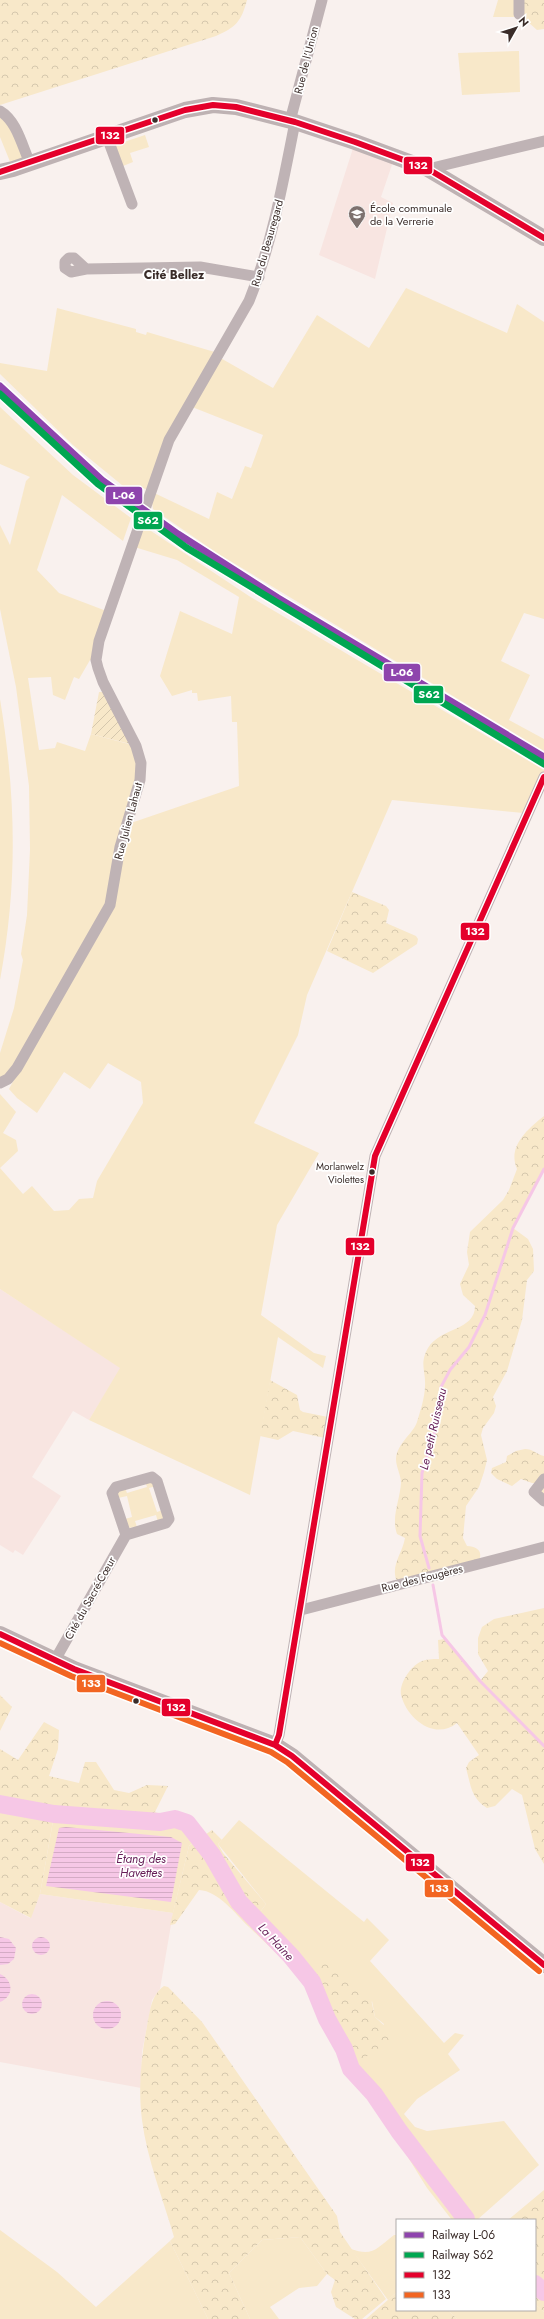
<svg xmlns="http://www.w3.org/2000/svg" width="544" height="2319" font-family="Jost,sans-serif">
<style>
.built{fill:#f8e5e1}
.grass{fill:#f8e8c9;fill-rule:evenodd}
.forest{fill:url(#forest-crowns)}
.garden{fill:url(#garden-furrows)}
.water{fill:url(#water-rules)}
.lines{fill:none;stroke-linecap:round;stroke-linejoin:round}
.stream{stroke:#f6c7e6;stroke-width:3}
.river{stroke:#f6c7e6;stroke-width:18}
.street{stroke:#bfb3b5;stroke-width:11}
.secondary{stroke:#beb2b3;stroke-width:16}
.bus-1-casing{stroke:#fff;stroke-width:9}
.bus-2-casing{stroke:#fff;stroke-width:9}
.bus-1{stroke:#e4002b;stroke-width:6}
.bus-2{stroke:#f26522;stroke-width:6}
.rail-1-casing{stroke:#fff;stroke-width:10}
.rail-2-casing{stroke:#fff;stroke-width:10}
.rail-1{stroke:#8e44ad;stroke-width:7}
.rail-2{stroke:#00a651;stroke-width:7}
.bus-dot{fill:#3a2c29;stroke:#fff;stroke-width:1.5}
.labels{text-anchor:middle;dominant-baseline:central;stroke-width:3.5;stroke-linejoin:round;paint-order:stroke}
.bus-label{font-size:10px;fill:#3a2c29;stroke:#fff;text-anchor:end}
.street-label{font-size:11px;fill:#3a2c29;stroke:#fff}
.poi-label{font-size:11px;fill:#3a2c29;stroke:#fff;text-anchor:start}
.neighbourhood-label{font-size:12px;font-weight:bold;fill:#3a2c29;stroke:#fff}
.water-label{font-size:12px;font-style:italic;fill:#661f58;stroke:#fff}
.line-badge{stroke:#fff;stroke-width:1.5}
.badge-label{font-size:11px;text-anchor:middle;font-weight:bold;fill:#fff}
</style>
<defs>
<pattern id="forest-crowns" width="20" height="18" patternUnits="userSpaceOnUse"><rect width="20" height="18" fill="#f8e8c9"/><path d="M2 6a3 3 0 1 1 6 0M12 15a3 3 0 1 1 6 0" fill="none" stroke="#d5c7ad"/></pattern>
<pattern id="garden-furrows" width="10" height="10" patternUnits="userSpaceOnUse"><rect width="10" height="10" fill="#f8e8c9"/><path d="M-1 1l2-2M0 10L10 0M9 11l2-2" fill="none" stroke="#d5c7ad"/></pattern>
<pattern id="water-rules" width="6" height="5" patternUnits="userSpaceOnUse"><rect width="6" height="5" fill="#f6c7e6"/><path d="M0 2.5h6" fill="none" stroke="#d4abc5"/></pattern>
</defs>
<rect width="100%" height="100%" fill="#f9f1ee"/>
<path class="built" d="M355,142L395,156L381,197L393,203L375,279L319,255Z
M0,1289L121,1368L89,1420L73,1411L32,1477L61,1496L23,1555L15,1550L13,1553L0,1545Z
M40,1894L173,1913L160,1989L152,2000L142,2052L141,2088L0,2062V1902L30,1918Z"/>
<path class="grass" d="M498,0H519V17H493Z
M519,51L520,92L462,95L458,53Z
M0,111L30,163L13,169L0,137Z
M145,135L149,147L130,153L133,162L123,166L115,145Z
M406,288L507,333L517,304L544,322V619L524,613L501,661L530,675L509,720L544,739V751L217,553L153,509L150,491L143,488L139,499L73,445L0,374V363L47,371L57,308L136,329V332L146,335L147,332L218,353L217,356L273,388L317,315L369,348ZM187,405L263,435L251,468L245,466L232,499L217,492L209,519L150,491Z
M0,407L73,475L131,518L123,541L62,495L37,570L59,593L109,612L96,660H90L79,679L74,677L65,700L53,695L51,677L28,678L39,750L55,748L57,742L85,751L91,734L136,746L139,754L128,824L239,786L237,722H232L231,696L198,701L197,693H192V690L172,696L160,676L180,611L232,634L239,597L177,560L131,546L145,527L249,596L544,770V777L523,813L392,800L307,995L298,1035L254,1123L319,1153L277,1225L261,1315L314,1353L326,1356L323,1368L278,1337L250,1495L89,1420L120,1368L0,1289V1094L16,1112L3,1133L16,1140L18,1151L0,1168L23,1194L32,1186L54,1211L69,1210L79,1199L93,1198L97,1181L143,1103L141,1082L108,1063L90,1089L64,1072L37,1113L17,1098L9,1089L15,1078L0,1080V1053L14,1008L23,960L21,954L27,915L30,849L29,786L16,687L0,609V525L10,545L26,481L30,477L0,464Z
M0,699C16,796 18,883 0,980Z
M151,1479L156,1486L149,1488L157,1512L163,1510L165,1518L158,1522L156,1515L135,1521L137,1527L127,1528L125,1519L132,1517L127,1496L118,1498L117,1492L125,1488L127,1493L147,1487L145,1481Z
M155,1812L181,1825L196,1840L189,1846L173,1913L40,1894L53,1821L141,1826L143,1821Z
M239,1820L364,1922L367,1918L389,1940L370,1961L444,2043L455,2033L464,2035L448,2054L460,2070L417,2099L404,2114L415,2127L427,2131L504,2121L539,2165L477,2220H452L427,2188L367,2091L345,2067L310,1990L293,1969L249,1927L266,1904L218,1844ZM372,2001L375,2017L384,2024L354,2066L346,2047Z
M0,2230L57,2272L96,2307L170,2241L208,2319H0Z
M394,2235H397V2292L388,2300L351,2249C373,2257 377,2248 394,2235Z
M300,2237L327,2274L317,2286L299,2288L270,2307L279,2319H250L229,2273L262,2240Z
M535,2304L544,2312V2319H457L448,2310H535Z"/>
<path class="forest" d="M0,0H247C241,22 236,27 216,36L0,105Z
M519,0H544V29L537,30L519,14Z
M352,892L386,906L389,910L386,923L416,936L418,939L417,944L373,973L327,951Z
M544,1116V1169L513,1228L528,1239L533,1249L534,1271L527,1280L522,1320L507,1371L493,1397L496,1406L494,1413L483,1428L481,1435L487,1460L484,1472L479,1487L466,1506L463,1538L467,1546C477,1547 483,1550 479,1561L399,1585C388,1568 402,1555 405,1538L397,1534C391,1517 400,1500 401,1483C401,1475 396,1467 396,1459C397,1443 413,1434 417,1422C420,1412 425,1397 425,1386C426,1371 419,1364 428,1348C441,1327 475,1331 475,1306L463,1295L460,1284L469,1265L467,1252L470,1232L503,1200L509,1190L517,1169C507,1146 528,1129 544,1116Z
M270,1380L297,1395L300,1410L303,1412L328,1417L325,1438L293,1431L278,1440L260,1436Z
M525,1449C533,1449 536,1454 544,1456V1501L542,1499L540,1483H532L521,1479L512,1486L497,1479L491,1473L492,1468L506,1462L507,1456L516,1451Z
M544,1608V1864L535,1849L522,1795L512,1789L495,1806L487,1808C471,1798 471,1786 466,1768L469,1762L479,1755L457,1723C435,1741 407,1719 401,1695C399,1684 410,1667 420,1662C426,1659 432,1659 439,1659L438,1640L445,1639L480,1681L488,1671L478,1654V1638L482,1627L494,1619Z
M0,1695L12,1707L0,1731Z
M44,1722L59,1730L58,1749L49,1776L79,1783L85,1762H96L114,1790L129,1793L147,1785L168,1786L155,1812L143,1821L141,1826L53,1821L40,1894L31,1918L0,1902V1749L18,1760Z
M212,1830L222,1840L218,1844L223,1853L266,1904L249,1927C235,1914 219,1891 199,1890L175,1924L170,1925L189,1846Z
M329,1957L370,1995L375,2017L390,2031L389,2041L353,2066L346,2047L329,2018L312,1974C313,1964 320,1960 329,1957Z
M164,1986L168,1987L202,2022L337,2216L340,2232L386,2299L362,2319H355L336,2307L331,2292L335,2280L327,2274L300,2237L262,2240L229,2273L250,2319H208L170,2241L174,2237C163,2199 147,2159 142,2120C138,2088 141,2057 147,2026C150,2011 151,1995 164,1986Z
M544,2190V2312L535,2304V2220H508Z
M397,2292V2310H448L457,2319H366Z"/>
<path class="garden" d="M99,692H103L130,744L91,734Z"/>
<path class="water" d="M66,1827L171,1837L182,1843L171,1902L46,1886L59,1828Z
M0,1937L9,1939L16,1948L14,1959L8,1964L0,1965Z
M32 1946a9 9 0 1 1 18 0a9 9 0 1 1-18 0Z
M0,1974C14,1980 14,1997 0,2002Z
M22 2004a10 10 0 1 1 20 0a10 10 0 1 1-20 0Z
M93 2015a14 14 0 1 1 28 0a14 14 0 1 1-28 0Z"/>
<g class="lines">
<path class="stream" d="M429,1568L420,1536L422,1473L435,1431L441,1387L450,1370L469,1347L485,1315L513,1228L544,1169
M433,1585L442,1635L480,1681L544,1746"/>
<path class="river" d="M0,1804L54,1814L160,1822L175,1819L187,1823L212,1855L239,1902L291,1956L312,1982L327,2019L344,2049L351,2069L374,2094L399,2131L466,2219
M535,2284L544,2292"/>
<path class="street" d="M519,14V0
M0,111C17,121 22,146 30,163
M290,121L322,0
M107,137L132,204
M428,169L544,141
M86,269L74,258H69L65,262V268L71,272L86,269L200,267L259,277
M0,1083L8,1079L17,1068L110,905L120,847L140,780L141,763L136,746L103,682L98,668L96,660L99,641L169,440L249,301C272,244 283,183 295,122
M544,1479L534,1492L544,1501
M301,1610L544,1547
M55,1660L126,1535L166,1523L169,1519L157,1481L152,1477L116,1487L112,1493L126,1535
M275,1745L279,1735L375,1156L544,777"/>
<path class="secondary" d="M0,172L13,169L185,110L213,105L236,107L295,122L355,142L428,169L544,238
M0,1634L74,1669L275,1745L292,1756L544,1965"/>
<g class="bus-1-casing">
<path id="bus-1" d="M0,172L185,110L213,105L236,107L295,122L355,142L428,169L544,238
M0,1634L74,1669L275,1745L292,1756L544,1965
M275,1745L279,1735L375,1156L544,777"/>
</g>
<g class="bus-2-casing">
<path id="bus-2" d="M0,1643L71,1676L271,1752L287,1762L539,1971"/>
</g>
<use href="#bus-1" class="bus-1"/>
<use href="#bus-2" class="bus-2"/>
<g class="rail-1-casing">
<path id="rail-1" d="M0,386L102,480L178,534L278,598L544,757"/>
</g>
<g class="rail-2-casing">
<path id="rail-2" d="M0,394L98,484L187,548L544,764"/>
</g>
<use href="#rail-1" class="rail-1"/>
<use href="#rail-2" class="rail-2"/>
</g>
<defs>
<g id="school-pin" transform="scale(0.9)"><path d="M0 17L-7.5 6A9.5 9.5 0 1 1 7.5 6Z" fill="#7d716e" stroke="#fff"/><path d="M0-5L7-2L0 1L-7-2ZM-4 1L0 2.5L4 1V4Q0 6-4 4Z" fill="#fff"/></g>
</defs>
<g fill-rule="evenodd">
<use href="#school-pin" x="357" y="214"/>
</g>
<g class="bus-dot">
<circle cx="155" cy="120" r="3.5"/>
<circle cx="372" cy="1172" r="3.5"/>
<circle cx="136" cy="1701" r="3.5"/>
</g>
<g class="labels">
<g class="bus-label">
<text x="364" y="1166">Morlanwelz<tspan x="364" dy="13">Violettes</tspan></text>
</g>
<g class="street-label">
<text transform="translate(306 60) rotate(-76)">Rue de l'Union</text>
<text transform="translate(267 243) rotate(-74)">Rue du Beauregard</text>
<text transform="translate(128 821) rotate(-75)">Rue Julien Lahaut</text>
<text transform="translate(422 1578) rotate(-14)">Rue des Fougères</text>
<text transform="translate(90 1598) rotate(-61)">Cité du Sacré-Cœur</text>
</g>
<g class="poi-label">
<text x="370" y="208">École communale<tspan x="370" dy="13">de la Verrerie</tspan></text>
</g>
<g class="neighbourhood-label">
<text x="174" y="275">Cité Bellez</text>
</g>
<g class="water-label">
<text transform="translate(433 1429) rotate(-77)">Le petit Ruisseau</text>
<text x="141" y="1859">Étang des<tspan x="141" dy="14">Havettes</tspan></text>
<text transform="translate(276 1942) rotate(47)">La Haine</text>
</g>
</g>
<g class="line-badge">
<rect x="95" y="126" width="30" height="19" rx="4" fill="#e4002b"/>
<rect x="403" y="156" width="30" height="19" rx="4" fill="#e4002b"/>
<rect x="105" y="486" width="38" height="19" rx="4" fill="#8e44ad"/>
<rect x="133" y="511" width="30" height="19" rx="4" fill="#00a651"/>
<rect x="383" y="663" width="38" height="19" rx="4" fill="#8e44ad"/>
<rect x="413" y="685" width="31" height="19" rx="4" fill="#00a651"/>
<rect x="460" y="922" width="30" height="19" rx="4" fill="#e4002b"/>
<rect x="345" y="1237" width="30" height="19" rx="4" fill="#e4002b"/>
<rect x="76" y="1674" width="30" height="19" rx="4" fill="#f26522"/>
<rect x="161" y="1698" width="30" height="19" rx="4" fill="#e4002b"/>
<rect x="405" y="1853" width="30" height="19" rx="4" fill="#e4002b"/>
<rect x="424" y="1879" width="30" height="19" rx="4" fill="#f26522"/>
</g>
<g class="badge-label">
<text x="110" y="139">132</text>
<text x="418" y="169">132</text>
<text x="124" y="499">L-06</text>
<text x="148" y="524">S62</text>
<text x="402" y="676">L-06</text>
<text x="429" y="698">S62</text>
<text x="475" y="935">132</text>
<text x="360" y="1250">132</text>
<text x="91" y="1687">133</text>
<text x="176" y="1711">132</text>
<text x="420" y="1866">132</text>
<text x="439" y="1892">133</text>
</g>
<rect x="396" y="2219" width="140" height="92" fill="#ffffff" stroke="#b0aba9"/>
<rect x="404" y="2232" width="20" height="6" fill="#8e44ad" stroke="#b0aba9"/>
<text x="432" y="2239" font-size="12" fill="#3a2c29">Railway L-06</text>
<rect x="404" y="2252" width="20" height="6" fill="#00a651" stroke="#b0aba9"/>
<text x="432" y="2259" font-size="12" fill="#3a2c29">Railway S62</text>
<rect x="404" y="2272" width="20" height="6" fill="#e4002b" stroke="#b0aba9"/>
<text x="432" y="2279" font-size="12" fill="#3a2c29">132</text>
<rect x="404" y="2292" width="20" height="6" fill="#f26522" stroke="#b0aba9"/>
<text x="432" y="2299" font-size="12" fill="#3a2c29">133</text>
<g transform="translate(516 28) rotate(51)" stroke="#ffffff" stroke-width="3" paint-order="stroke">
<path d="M0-3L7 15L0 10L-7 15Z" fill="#3a2c29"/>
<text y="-6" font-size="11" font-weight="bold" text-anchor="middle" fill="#3a2c29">N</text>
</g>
</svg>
